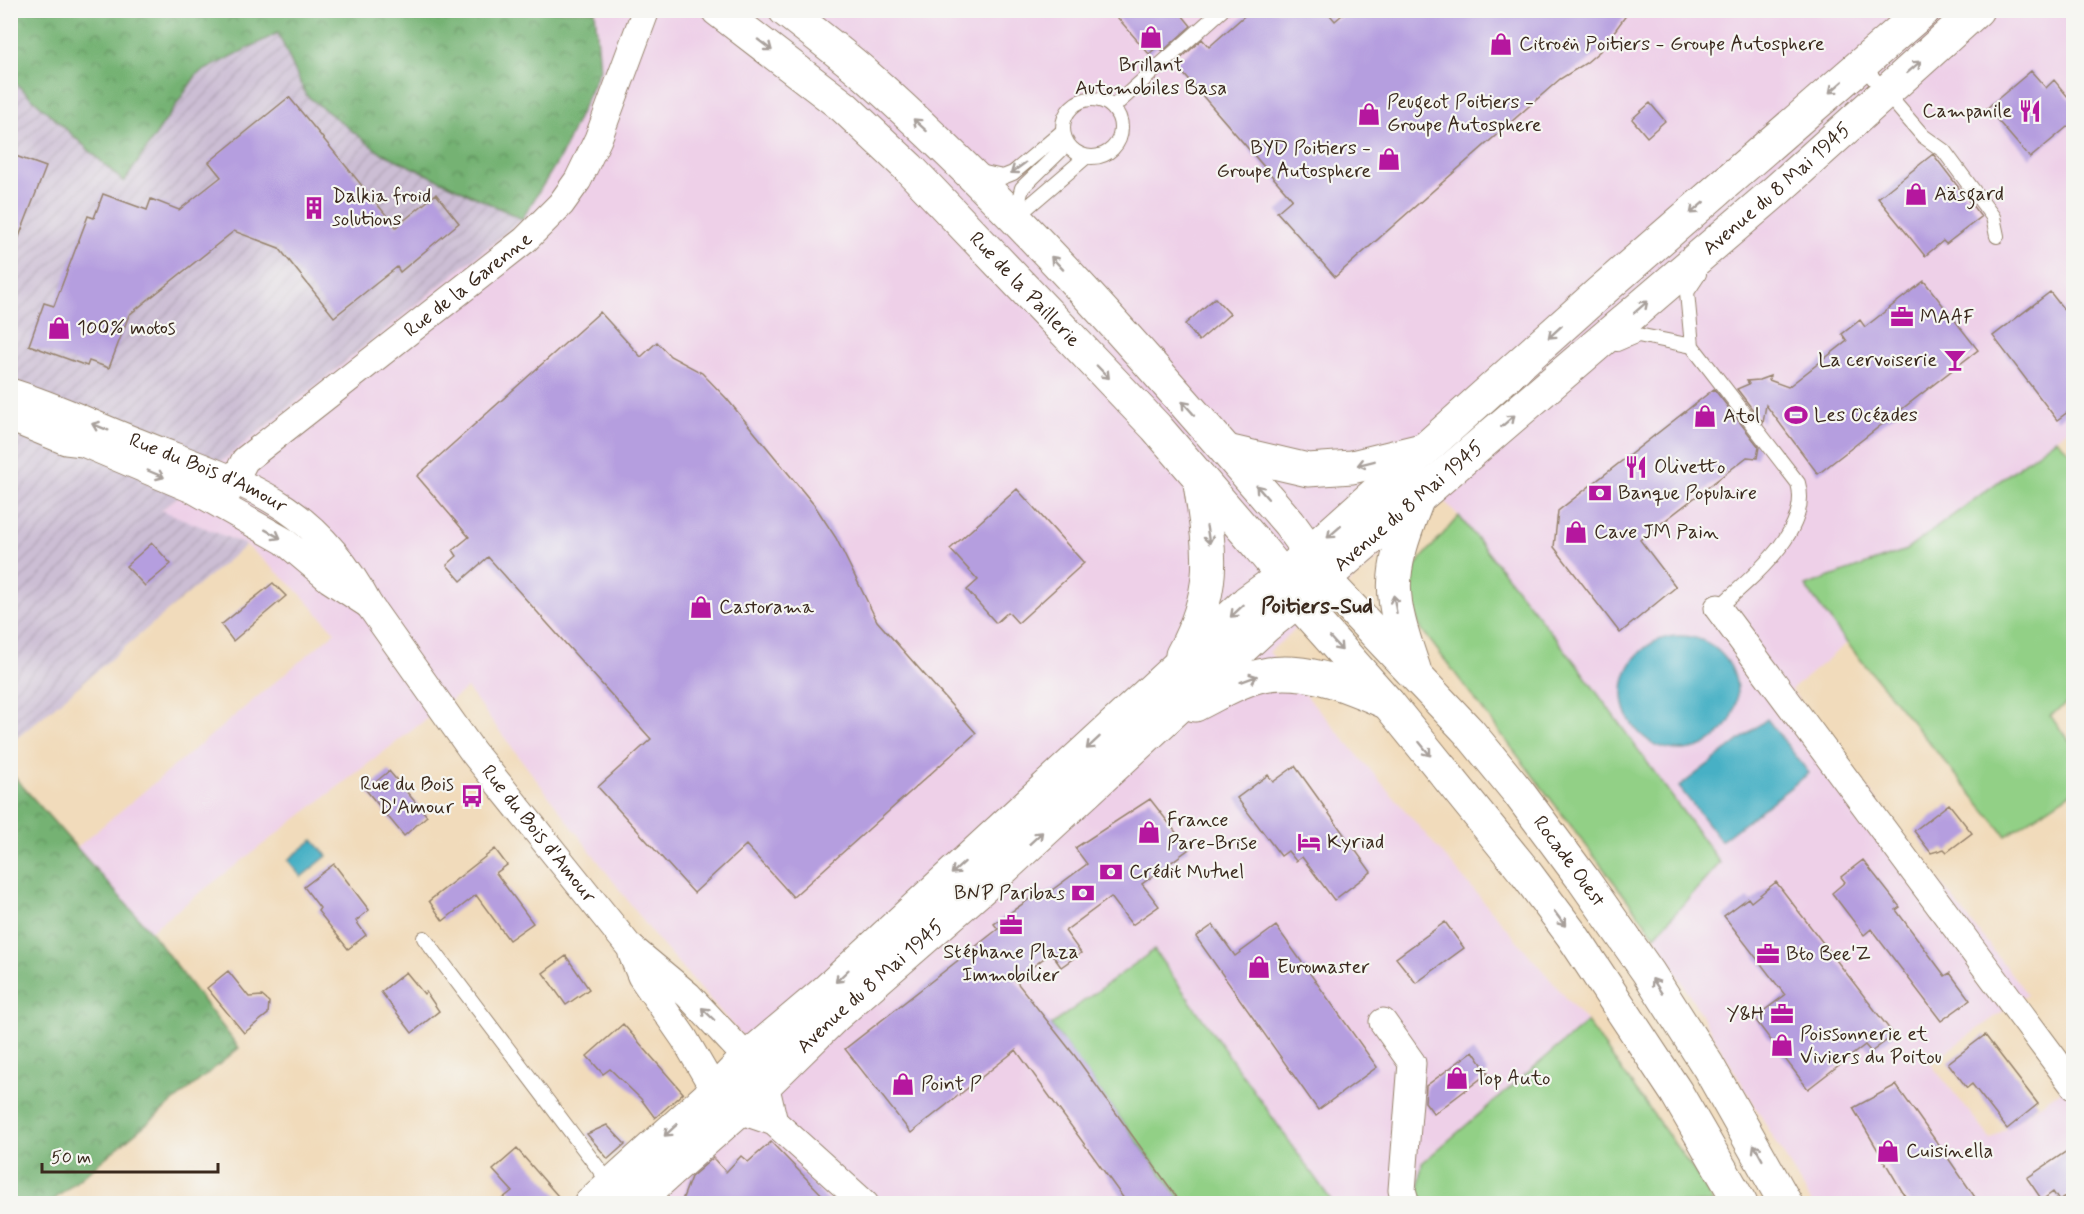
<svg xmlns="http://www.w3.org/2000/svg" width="2084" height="1214" font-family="Mynerve,sans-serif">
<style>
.built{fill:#eed0e8}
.industrial{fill:url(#industrial-furrows)}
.grass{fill:#92d086;stroke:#667d52;stroke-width:1.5}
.forest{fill:url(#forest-crowns);stroke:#586e48;stroke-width:1.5}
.water{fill:#46b0c5;stroke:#406d72;stroke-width:1.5}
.building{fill:#b59edf}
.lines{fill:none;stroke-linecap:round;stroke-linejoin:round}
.lane-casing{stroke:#96826c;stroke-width:16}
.street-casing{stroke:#96826c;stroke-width:29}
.secondary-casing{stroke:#96826c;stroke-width:35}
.primary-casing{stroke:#96826c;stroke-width:35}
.lane{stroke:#fff;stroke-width:14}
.street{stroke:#fff;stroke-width:27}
.secondary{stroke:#fff;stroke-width:33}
.primary{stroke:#fff;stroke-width:33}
.oneway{stroke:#a79f9a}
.labels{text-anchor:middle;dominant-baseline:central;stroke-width:4.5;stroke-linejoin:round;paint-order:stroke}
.poi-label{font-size:20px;fill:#3b2a1e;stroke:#f6f6f2;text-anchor:start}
.street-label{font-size:20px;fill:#3b2a1e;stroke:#f6f6f2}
.quarter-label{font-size:22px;font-weight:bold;fill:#3b2a1e;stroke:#f6f6f2}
</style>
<defs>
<pattern id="industrial-furrows" width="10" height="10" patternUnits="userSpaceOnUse" patternTransform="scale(1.5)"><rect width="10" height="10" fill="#ccbed4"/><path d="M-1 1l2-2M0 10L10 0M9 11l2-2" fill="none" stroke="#b0a3b6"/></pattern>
<pattern id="forest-crowns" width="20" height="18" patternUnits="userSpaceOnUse" patternTransform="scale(1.5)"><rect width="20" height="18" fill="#75b273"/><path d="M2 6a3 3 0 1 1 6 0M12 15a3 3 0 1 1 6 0" fill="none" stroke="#61915e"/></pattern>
</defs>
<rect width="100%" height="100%" fill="#f6f6f2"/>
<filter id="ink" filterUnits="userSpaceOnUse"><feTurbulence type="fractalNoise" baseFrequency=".0167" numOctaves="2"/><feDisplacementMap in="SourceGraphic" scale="12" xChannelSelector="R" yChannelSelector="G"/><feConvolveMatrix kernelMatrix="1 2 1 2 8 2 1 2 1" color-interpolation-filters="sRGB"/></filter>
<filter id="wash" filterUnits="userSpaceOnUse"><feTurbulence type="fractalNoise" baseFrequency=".008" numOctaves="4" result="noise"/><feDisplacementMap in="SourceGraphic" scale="24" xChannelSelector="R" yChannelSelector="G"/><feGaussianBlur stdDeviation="1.35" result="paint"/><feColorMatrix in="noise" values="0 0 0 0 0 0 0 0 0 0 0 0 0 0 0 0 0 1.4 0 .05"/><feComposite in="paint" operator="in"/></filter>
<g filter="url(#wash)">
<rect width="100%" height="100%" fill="#f1dbbb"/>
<path class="built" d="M595,11H2073V426L1906,550L1806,586L1847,643L1791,690L2027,994L1930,1063L1991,1139L2073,1082V1203H1812L1655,936L1720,863L1459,516L1444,501L1269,652L1587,1022L1422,1162L1419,1194L1427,1203H603L762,1059L657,939L467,688L150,931L76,848L335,632L295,588L246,545L160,511L522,219L600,69Z"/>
<path class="industrial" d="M278,32L306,95L378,151L522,219L161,510L246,545L11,743V79L124,182L197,74Z"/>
<path class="grass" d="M2056,439L2073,455L2074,698L2050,716L2073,745V791L2006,836L1847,643L1805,586L1906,550Z
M1459,516L1577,665L1720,863L1655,936L1419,626L1409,593L1415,566Z
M1154,950L1333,1203H1183L1051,1025Z
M1587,1022L1702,1182L1713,1203H1427L1419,1194L1422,1163Z"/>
<path class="forest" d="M11,10L595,11L600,69L561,156L522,219L378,151L306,95L278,33L197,74L124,182L11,79Z
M10,772L150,931L239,1048L50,1203H11Z"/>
<path class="water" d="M1623 693a57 57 0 1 1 114 0a57 57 0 1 1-114 0Z
M1767,719L1809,773L1721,841L1679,787Z
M313,840L327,856L301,877L288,860Z"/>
<g id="blocks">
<path class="building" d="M1111,10H1178L1191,26L1163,51L1158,46L1149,54Z
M1251,10H1326L1335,21L1348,10H1630L1600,51L1586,63L1560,79L1335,277L1277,212L1292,199L1175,64L1202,39L1209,47Z
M2031,71L2046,88L2054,80L2073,103V122L2030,158L1987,108Z
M289,97L396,227L436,194L459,223L400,272L397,267L334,317L279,248L234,231L129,315L109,368L89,361L87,366L29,345L44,303L54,306L88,216L94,218L103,194L147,210L151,199L179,210L221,177L209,162Z
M1650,103L1665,121L1647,137L1632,119Z
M10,154L46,167L12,255H10Z
M1933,154L1981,217L1946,244L1943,241L1925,256L1878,198Z
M1924,281L1978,350L1818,474L1766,405L1763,423L1737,389L1749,384L1747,381L1759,380L1770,376L1769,380L1788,387L1847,341L1842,334L1860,320L1865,327Z
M2050,292L2073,321V408L2057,420L1993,336Z
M1215,298L1230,314L1199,341L1185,324Z
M600,312L641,357L657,342L670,356L702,373L727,399L815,506L836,538L877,621L976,733L793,897L746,845L694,893L598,787L651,739L488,557L461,581L447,565L457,556L453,550L469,537L417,476Z
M1714,389L1759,447L1757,458L1747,457L1640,540L1676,587L1620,633L1554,547L1558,511Z
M1017,489L1084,563L1018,623L1008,612L996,623L967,590L978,580L950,549Z
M152,543L171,564L145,586L126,566Z
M273,583L286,596L233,641L221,625Z
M1295,766L1371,872L1334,900L1302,857L1296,861L1288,851L1281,856L1237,798L1268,775L1273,782Z
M389,771L427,816L404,836L366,790Z
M1150,799L1189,849L1142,884L1159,906L1132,925L1111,897L1065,931L1081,953L1061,967L1051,953L1015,980L1075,1056L1181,1203H1127L1016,1050L911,1133L845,1049L998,929L994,924L1041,891L1044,896L1087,864L1075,848Z
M1949,804L1972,833L1947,852L1944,849L1931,853L1914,831Z
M495,849L507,865L496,873L533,923L509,940L476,895L443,921L429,901Z
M1863,860L1900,907L1896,910L1945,976L1950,973L1970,1000L1941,1021L1871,929L1864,935L1832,893L1845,882L1841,877Z
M334,864L369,910L356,921L366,935L348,949L318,911L320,908L304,887Z
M1776,882L1894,1035L1871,1052L1865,1045L1808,1089L1754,1018L1785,995L1724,916L1748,898L1751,902Z
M1445,922L1464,948L1416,983L1396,958Z
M1213,925L1235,956L1276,926L1377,1067L1318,1110L1196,937Z
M566,956L589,989L566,1005L543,973Z
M228,971L249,997L262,996L269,1002L268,1014L244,1033L207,988Z
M406,972L424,994L426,992L439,1011L412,1033L381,992Z
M623,1024L683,1093L655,1118L641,1099L610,1069L603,1074L587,1056Z
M1985,1035L2038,1104L2007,1129L1972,1084L1967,1088L1948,1063Z
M1473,1051L1488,1073L1434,1114L1425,1102L1426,1086Z
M1896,1085L1948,1158L1979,1203H1909L1853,1108Z
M607,1125L625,1144L608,1159L587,1134Z
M771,1142L830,1203H681L691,1177L713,1158L726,1172L741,1156L748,1162Z
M2073,1147V1191L2059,1201L2053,1192L2042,1200L2027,1178Z
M517,1149L564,1203H497L512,1191L493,1170Z"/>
</g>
</g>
<g filter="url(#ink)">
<use href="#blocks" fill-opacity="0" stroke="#96826c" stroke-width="1.5"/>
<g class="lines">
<g class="lane-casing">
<path id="lane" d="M1862,65L1923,136L1944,151L1993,217L1997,236
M1063 128a29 29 0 1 1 58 0a29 29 0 1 1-58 0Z
M1113,107L1222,10
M980,172L1003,177L1013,173L1063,131
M1015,216L1022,188L1060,151L1065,140
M1015,218L1086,157
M1699,274L1687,292L1692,346L1798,483C1812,531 1750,579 1718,608
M1617,344L1638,335L1692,346
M424,938L611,1185"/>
</g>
<g class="street-casing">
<g id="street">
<path id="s1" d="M10,392C54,405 96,426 138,442C242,484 312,498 369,605L329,579L284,541L194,490L83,443L66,441L10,418"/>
<path id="s2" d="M227,494L245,460L525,240L561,204L578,180L598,139L646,10"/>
<path id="s3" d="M369,605L473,752L628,945L688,995L747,1058L765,1084L774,1122"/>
<path d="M1718,608L2074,1086"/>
<path d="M632,954L641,976L684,1038L715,1091L739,1110L774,1122L865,1204"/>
<path d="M1383,1022L1412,1063L1402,1190L1406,1204"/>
</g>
</g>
<g class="secondary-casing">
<g id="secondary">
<path d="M1182,655C1219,587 1210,550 1199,477"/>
<path d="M1195,705C1216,695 1237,681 1259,676C1304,665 1348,686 1388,703"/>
<path d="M590,1204L715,1091L747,1058L825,992L1247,602L1283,576"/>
<path id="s4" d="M633,1204L739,1110L836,1015L993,878L1267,625L1297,601"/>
</g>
</g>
<g class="primary-casing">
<g id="primary">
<path id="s5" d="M718,10L844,107L909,168L1156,427L1260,548L1283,576L1297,601L1388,703L1525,872L1572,935L1676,1092L1741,1204"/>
<path id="s6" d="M785,10C813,32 841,53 867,76C1020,212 1155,368 1289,523L1302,541L1306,557L1325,580L1469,732L1518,792L1582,878L1648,972L1708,1066L1786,1204"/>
<path d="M1227,451L1308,470L1352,467L1422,450"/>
<path d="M1291,569L1599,293L1924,10"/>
<path id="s7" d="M1306,594L1777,190L1977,10"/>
<path d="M1414,669C1388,594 1387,577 1416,503"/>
</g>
</g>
<use href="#lane" class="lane"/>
<use href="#street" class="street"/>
<use href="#secondary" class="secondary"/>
<use href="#primary" class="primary"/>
</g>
<defs><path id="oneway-shaft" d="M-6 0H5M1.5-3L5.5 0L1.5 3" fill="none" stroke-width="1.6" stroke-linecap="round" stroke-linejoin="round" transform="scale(1.5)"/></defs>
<g class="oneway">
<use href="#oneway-shaft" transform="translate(765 45) rotate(38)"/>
<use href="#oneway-shaft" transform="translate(1914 67) rotate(-41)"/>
<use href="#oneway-shaft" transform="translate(1836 87) rotate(139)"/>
<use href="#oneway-shaft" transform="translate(920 125) rotate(-138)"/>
<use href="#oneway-shaft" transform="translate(1018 168) rotate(144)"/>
<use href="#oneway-shaft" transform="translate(1697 208) rotate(139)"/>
<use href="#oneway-shaft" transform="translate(1057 263) rotate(-133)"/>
<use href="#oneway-shaft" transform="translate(1641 307) rotate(-41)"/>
<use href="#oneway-shaft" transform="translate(1555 332) rotate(138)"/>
<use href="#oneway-shaft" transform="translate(1103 372) rotate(46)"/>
<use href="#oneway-shaft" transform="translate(1188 408) rotate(-132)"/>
<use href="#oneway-shaft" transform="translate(1508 421) rotate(-41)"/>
<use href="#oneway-shaft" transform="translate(100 427) rotate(-158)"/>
<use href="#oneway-shaft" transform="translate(1366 463) rotate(166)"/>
<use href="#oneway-shaft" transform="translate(156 474) rotate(23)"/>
<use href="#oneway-shaft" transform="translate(1262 492) rotate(-131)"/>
<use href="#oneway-shaft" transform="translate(1334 532) rotate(139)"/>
<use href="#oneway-shaft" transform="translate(273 534) rotate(29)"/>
<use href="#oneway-shaft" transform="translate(1208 535) rotate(81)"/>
<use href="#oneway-shaft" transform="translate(1395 604) rotate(-100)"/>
<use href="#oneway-shaft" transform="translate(1237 611) rotate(137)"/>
<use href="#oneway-shaft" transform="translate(1336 644) rotate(48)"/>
<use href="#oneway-shaft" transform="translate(1249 679) rotate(-20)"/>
<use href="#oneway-shaft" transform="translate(1093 743) rotate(137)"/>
<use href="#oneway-shaft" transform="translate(1425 749) rotate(51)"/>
<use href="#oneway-shaft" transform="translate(1036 838) rotate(-43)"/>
<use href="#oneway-shaft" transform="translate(958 868) rotate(138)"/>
<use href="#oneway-shaft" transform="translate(1560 919) rotate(53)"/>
<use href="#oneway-shaft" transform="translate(842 976) rotate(136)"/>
<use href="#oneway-shaft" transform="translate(1657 986) rotate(-123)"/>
<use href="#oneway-shaft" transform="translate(708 1014) rotate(-136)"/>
<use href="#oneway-shaft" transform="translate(671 1130) rotate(138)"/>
<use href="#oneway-shaft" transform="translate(1758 1152) rotate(-119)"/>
</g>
</g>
<defs>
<g id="shop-bare" transform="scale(1.8)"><path d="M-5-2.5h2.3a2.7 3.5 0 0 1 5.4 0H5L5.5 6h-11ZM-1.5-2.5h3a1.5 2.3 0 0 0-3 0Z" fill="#b5179e" stroke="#f6f6f2" stroke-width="2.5" paint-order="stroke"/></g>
<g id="restaurant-bare" transform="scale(1.8)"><path d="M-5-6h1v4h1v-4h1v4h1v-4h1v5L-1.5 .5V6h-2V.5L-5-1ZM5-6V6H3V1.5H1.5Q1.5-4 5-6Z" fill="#b5179e" stroke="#f6f6f2" stroke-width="2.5" paint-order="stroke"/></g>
<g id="building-bare" transform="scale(1.8)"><path d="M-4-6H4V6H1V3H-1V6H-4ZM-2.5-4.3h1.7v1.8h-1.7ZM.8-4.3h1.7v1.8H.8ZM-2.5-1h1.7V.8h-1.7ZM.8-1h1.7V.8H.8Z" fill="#b5179e" stroke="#f6f6f2" stroke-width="2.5" paint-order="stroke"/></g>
<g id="office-bare" transform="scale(1.8)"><path d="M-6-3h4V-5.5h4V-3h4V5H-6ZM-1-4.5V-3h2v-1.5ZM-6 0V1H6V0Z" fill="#b5179e" stroke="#f6f6f2" stroke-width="2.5" paint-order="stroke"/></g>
<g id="bar-bare" transform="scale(1.8)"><path d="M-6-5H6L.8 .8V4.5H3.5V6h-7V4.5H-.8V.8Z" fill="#b5179e" stroke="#f6f6f2" stroke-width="2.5" paint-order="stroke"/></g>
<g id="stadium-bare" transform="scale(1.8)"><path d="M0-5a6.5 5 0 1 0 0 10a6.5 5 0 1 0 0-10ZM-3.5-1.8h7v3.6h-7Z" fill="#b5179e" stroke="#f6f6f2" stroke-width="2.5" paint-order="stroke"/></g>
<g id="bank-bare" transform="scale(1.8)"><path d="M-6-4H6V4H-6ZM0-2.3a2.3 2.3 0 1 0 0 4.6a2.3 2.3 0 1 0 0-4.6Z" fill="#b5179e" stroke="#f6f6f2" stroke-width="2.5" paint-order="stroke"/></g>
<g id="bus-bare" transform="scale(1.8)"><path d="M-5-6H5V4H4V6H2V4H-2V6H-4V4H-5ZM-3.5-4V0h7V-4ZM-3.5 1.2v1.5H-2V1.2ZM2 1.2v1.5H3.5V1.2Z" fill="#b5179e" stroke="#f6f6f2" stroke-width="2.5" paint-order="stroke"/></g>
<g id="hotel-bare" transform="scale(1.8)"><path d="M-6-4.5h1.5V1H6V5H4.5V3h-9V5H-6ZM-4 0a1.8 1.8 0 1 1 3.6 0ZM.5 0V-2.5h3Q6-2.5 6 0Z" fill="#b5179e" stroke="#f6f6f2" stroke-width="2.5" paint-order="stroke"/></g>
</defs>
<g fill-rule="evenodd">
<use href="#shop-bare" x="1151" y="37"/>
<use href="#shop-bare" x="1501" y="44"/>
<use href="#restaurant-bare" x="2030" y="111"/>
<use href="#shop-bare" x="1369" y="114"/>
<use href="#shop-bare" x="1389" y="159"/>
<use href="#shop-bare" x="1916" y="194"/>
<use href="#building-bare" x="314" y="208"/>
<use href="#office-bare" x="1902" y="317"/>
<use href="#shop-bare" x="59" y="328"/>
<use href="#bar-bare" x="1955" y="360"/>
<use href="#stadium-bare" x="1796" y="415"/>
<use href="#shop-bare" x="1705" y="416"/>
<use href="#restaurant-bare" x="1636" y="467"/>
<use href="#bank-bare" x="1600" y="493"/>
<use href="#shop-bare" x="1576" y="532"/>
<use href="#shop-bare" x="701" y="607"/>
<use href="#bus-bare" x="472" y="796"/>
<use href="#shop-bare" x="1149" y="832"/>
<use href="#hotel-bare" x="1309" y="842"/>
<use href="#bank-bare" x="1111" y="872"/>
<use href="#bank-bare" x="1083" y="893"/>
<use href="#office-bare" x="1011" y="925"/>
<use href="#office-bare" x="1768" y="954"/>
<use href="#shop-bare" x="1259" y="967"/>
<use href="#office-bare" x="1782" y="1014"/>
<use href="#shop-bare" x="1782" y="1045"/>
<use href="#shop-bare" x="1457" y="1078"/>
<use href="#shop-bare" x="903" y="1084"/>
<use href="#shop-bare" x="1888" y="1151"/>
</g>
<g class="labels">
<g class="poi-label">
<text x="1519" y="44">Citroën Poitiers - Groupe Autosphere</text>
<text x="1151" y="65" text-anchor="middle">Brillant<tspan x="1151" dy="23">Automobiles Basa</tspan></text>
<text x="1387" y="102">Peugeot Poitiers -<tspan x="1387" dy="23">Groupe Autosphere</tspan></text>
<text x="2012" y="111" text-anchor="end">Campanile</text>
<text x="1371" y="148" text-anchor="end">BYD Poitiers -<tspan x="1371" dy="23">Groupe Autosphere</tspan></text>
<text x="1934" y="194">Aäsgard</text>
<text x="332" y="196">Dalkia froid<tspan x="332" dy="23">solutions</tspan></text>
<text x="1920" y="317">MAAF</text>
<text x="77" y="328">100% motos</text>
<text x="1937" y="360" text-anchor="end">La cervoiserie</text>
<text x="1814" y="415">Les Océades</text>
<text x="1723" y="416">Atol</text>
<text x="1654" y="467">Olivetto</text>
<text x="1618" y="493">Banque Populaire</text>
<text x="1594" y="532">Cave JM Pain</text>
<text x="719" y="607">Castorama</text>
<text x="454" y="784" text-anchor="end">Rue du Bois<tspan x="454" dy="23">D'Amour</tspan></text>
<text x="1167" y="820">France<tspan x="1167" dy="23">Pare-Brise</tspan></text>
<text x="1327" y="842">Kyriad</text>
<text x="1129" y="872">Crédit Mutuel</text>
<text x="1065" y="893" text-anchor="end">BNP Paribas</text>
<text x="1011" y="952" text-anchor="middle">Stéphane Plaza<tspan x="1011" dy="23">Immobilier</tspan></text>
<text x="1786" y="954">Bto Bee'Z</text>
<text x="1277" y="967">Euromaster</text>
<text x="1764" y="1014" text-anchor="end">Y&amp;H</text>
<text x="1800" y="1034">Poissonnerie et<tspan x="1800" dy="23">Viviers du Poitou</tspan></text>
<text x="1475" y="1078">Top Auto</text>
<text x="921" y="1084">Point P</text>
<text x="1906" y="1151">Cuisinella</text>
</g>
<g class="street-label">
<text stroke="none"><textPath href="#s7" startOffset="621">Avenue du 8 Mai 1945</textPath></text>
<text stroke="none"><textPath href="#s2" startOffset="322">Rue de la Garenne</textPath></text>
<text stroke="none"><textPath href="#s5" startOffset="416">Rue de la Paillerie</textPath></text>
<text stroke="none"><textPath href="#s1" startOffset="214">Rue du Bois d'Amour</textPath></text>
<text stroke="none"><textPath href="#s7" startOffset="135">Avenue du 8 Mai 1945</textPath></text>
<text stroke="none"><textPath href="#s3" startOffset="285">Rue du Bois d'Amour</textPath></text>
<text stroke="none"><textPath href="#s6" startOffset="1162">Rocade Ouest</textPath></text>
<text stroke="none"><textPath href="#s4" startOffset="322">Avenue du 8 Mai 1945</textPath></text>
</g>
<g class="quarter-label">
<text x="1317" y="607">Poitiers-Sud</text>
</g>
</g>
<rect width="2084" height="1214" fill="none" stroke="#f6f6f2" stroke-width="36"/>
<path d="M42 1163v9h176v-9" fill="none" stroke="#3b2a1e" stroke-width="3"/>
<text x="51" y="1163" font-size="18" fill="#3b2a1e" stroke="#f6f6f2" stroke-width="4.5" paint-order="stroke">50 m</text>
</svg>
